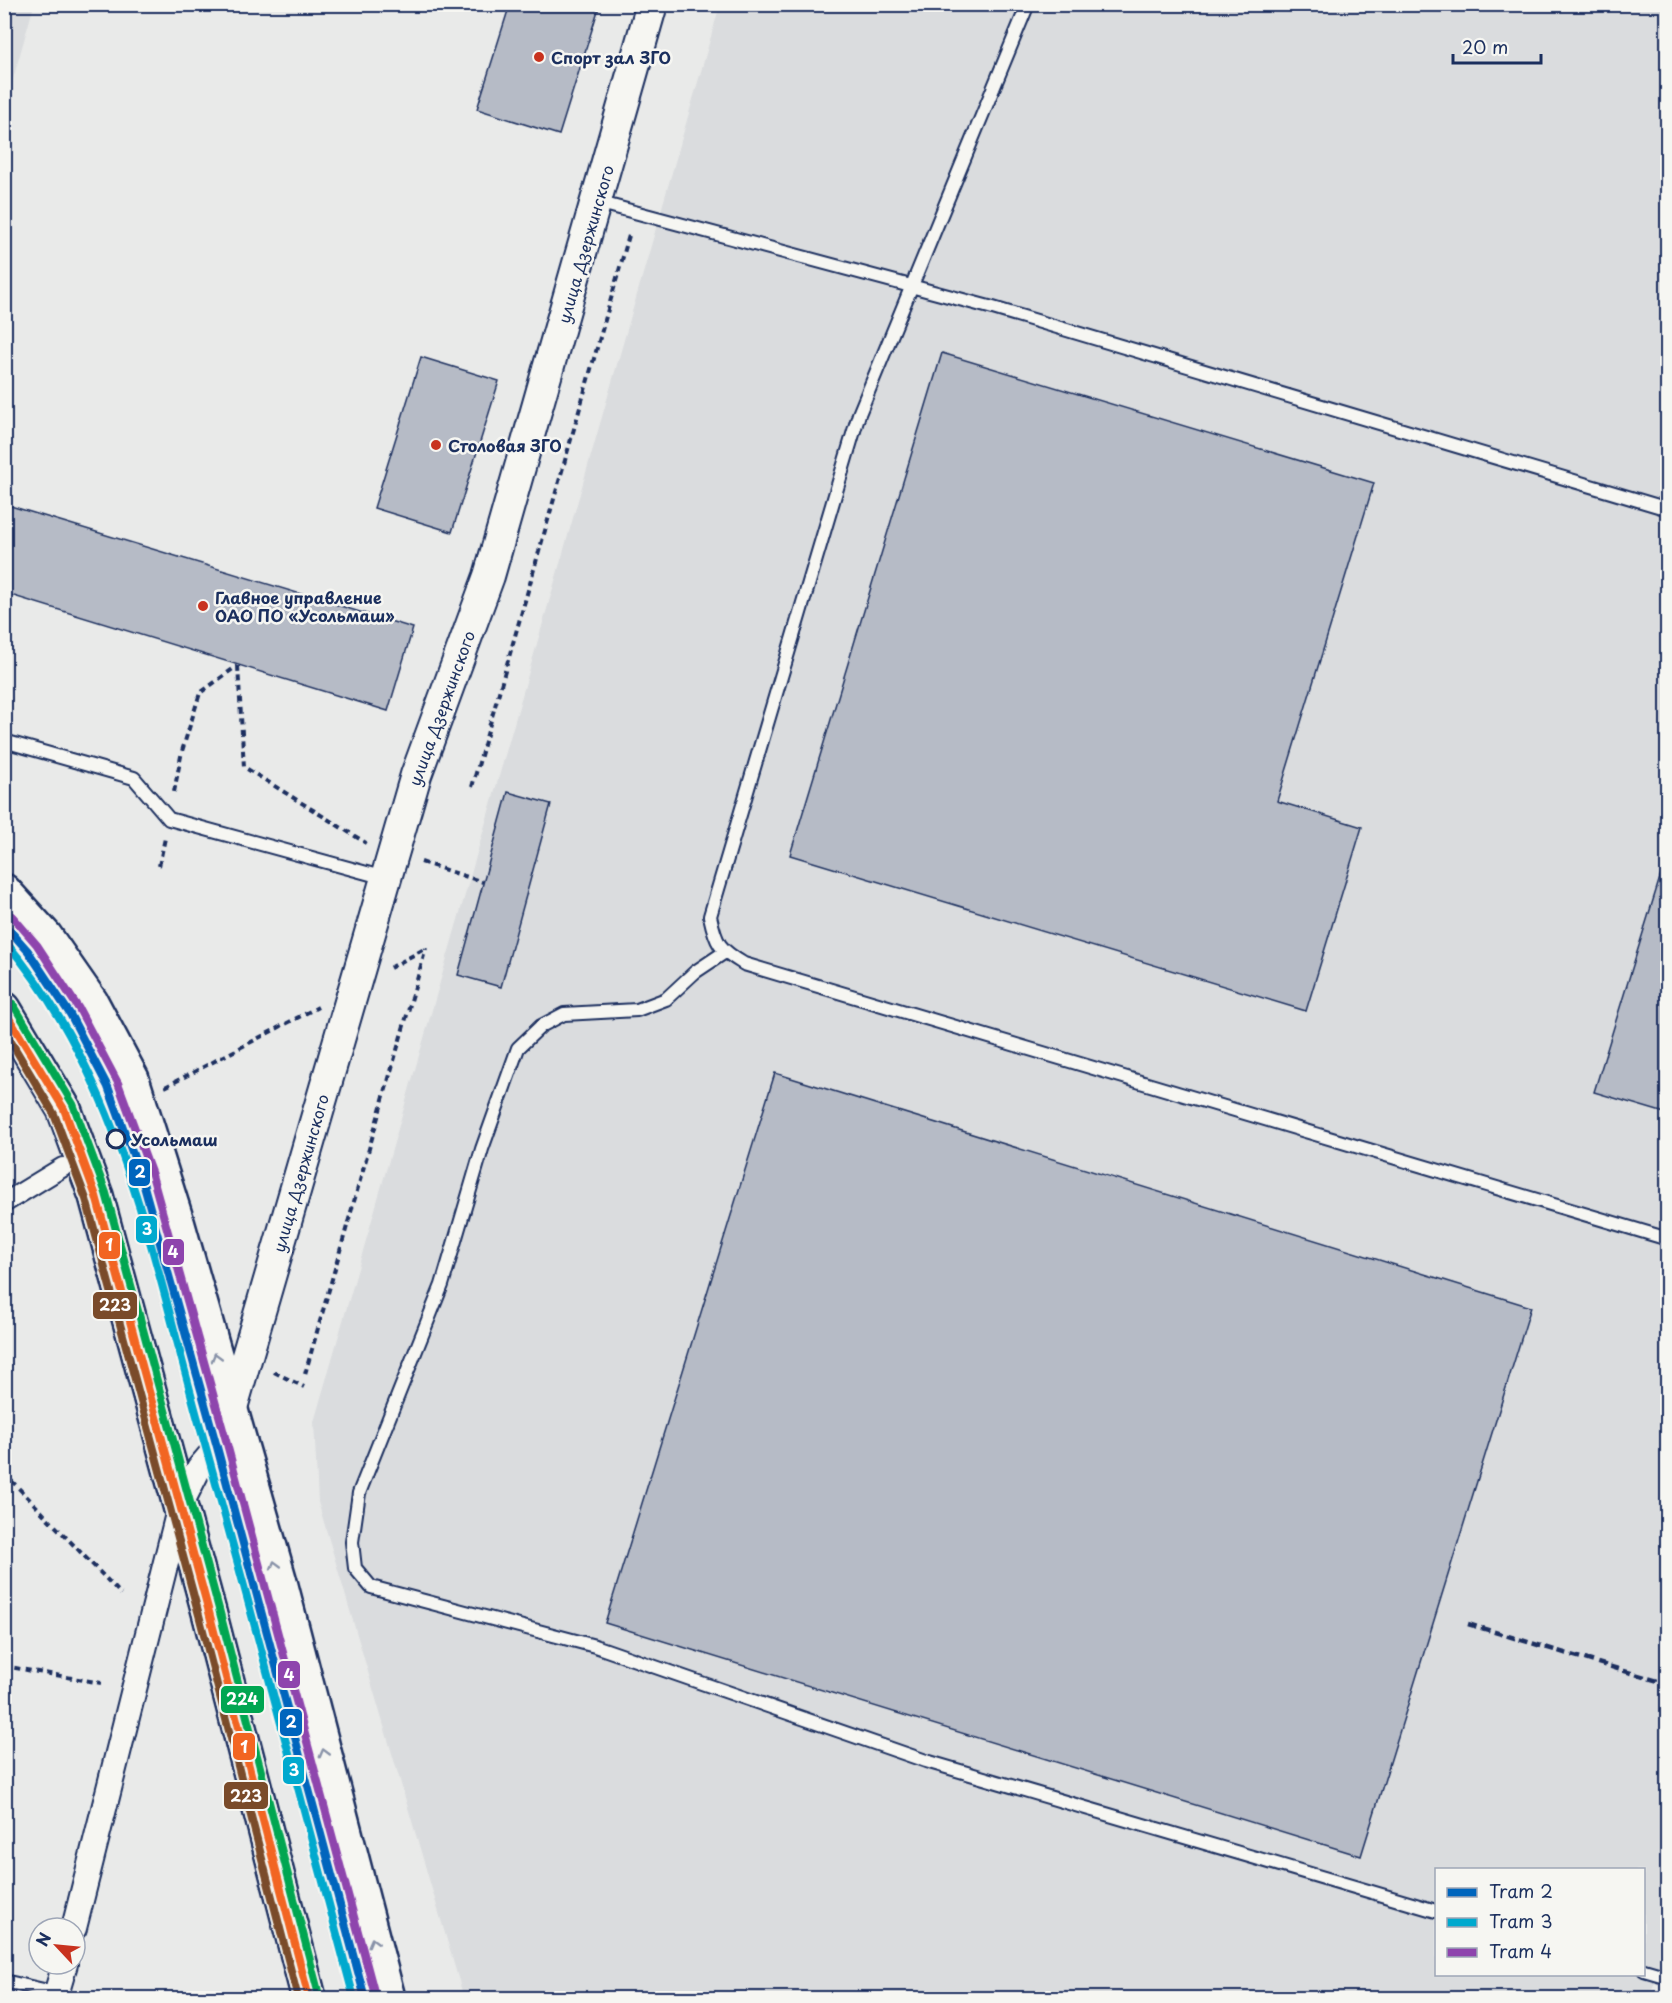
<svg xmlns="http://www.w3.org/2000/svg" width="1672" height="2003" font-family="'Playpen Sans',sans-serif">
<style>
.built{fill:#dadcde;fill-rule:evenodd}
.building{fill:#b6bbc6;stroke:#1b2f5e;stroke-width:1.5}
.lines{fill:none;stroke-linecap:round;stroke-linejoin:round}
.service-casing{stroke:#1b2f5e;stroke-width:16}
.pedestrian-casing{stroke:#1b2f5e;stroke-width:22}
.minor-casing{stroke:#1b2f5e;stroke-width:28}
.tertiary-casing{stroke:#1b2f5e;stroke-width:34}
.secondary-casing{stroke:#1b2f5e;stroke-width:38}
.path{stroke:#1b2f5e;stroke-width:4;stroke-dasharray:6 4.5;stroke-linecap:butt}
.service{stroke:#f6f6f2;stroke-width:12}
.pedestrian{stroke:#f6f6f2;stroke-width:18}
.minor{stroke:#f6f6f2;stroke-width:24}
.tertiary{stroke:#f6f6f2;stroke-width:30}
.secondary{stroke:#f6f6f2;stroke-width:33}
.rail{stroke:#1b2f5e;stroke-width:4.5;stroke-dasharray:9 4.5;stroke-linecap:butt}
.bus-1-casing{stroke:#f6f6f2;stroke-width:12}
.bus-2-casing{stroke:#f6f6f2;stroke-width:12}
.bus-3-casing{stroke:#f6f6f2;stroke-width:12}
.bus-1{stroke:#f26522;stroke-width:8}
.bus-2{stroke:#7a4b2a;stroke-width:8}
.bus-3{stroke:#00a651;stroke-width:8}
.tram-1-casing{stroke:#f6f6f2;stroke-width:12}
.tram-2-casing{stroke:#f6f6f2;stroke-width:12}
.tram-3-casing{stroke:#f6f6f2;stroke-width:12}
.tram-1{stroke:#0065bd;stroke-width:8}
.tram-2{stroke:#00a9ce;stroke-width:8}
.tram-3{stroke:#8e44ad;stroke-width:8}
.oneway{stroke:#8892a8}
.poi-dot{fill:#c8321e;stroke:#f6f6f2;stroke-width:2}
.stop-dot{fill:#f6f6f2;stroke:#1b2f5e;stroke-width:3}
.labels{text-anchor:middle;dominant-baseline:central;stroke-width:5;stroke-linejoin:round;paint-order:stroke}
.poi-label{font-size:16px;font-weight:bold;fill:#1b2f5e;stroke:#f6f6f2;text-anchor:start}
.street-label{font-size:16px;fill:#1b2f5e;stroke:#f6f6f2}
.stop-label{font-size:16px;font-weight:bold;fill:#1b2f5e;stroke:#f6f6f2;text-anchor:start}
.line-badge{stroke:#f6f6f2;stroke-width:2}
.badge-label{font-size:16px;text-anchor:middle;font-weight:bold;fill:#fff}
</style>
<rect width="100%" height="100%" fill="#e9eae9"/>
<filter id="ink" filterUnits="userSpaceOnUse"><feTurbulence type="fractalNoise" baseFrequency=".0167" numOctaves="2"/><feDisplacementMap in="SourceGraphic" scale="12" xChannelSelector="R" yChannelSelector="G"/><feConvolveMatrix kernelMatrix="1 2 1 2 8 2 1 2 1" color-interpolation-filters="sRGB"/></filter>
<g filter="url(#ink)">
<path class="built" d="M5,4L34,5L5,107L4,5Z
M720,5H1667L1668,1975L1659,1973L1648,1998H464L318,1502L314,1422ZM1436,1870H1644V1974H1436Z"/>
<path class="building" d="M510,4H600L559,135L477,109Z
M942,353L1374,483L1277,801L1362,827L1306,1011L790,855Z
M421,357L499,381L452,532L374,508Z
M4,504L413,628L388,711L4,593Z
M508,792L551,804L501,987L458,975Z
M1662,871H1668V1114L1594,1092Z
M775,1073L1531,1307L1361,1856L605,1623Z"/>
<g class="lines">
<g class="service-casing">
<path id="service" d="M1028,4L859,414L710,916C716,944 719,949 744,964L1668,1239
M597,202L993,308L1668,509
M4,741L134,778L169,819L385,878
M725,952L695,972L666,999L637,1010L564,1014L541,1026L518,1048L482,1149L442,1285L359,1493L352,1542L355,1568L371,1587L595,1646L926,1761L1436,1911
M1644,1970L1668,1977
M4,1981L57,1993"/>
</g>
<g class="pedestrian-casing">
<path id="pedestrian" d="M4,1203L63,1167"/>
</g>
<g class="minor-casing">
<path id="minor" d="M74,1928L180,1506L199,1468L217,1447L231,1411
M55,1998L65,1964"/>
</g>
<g class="tertiary-casing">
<path id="tertiary" d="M231,1411L416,775L489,576L652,4"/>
</g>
<g class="secondary-casing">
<path id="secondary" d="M4,891L45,936L91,1002L132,1079L178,1225L280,1582L388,1998
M4,1009L64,1109L96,1196L209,1612L309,1998"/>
</g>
<path class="path" d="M238,666L244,767L366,843
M472,787L630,232
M174,792L182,751L200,693L237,666
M421,862L483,882
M159,866L165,838
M390,968L426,948
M165,1087L318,1007
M274,1372L304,1387
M305,1374L426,948
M4,1473L121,1594
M4,1666L101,1683"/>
<use href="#service" class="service"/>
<use href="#pedestrian" class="pedestrian"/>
<use href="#minor" class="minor"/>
<use href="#tertiary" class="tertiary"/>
<use href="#secondary" class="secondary"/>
<path class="rail" d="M1468,1624L1668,1684"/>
<g class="bus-1-casing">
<path id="bus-1" d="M4,1010L64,1109L96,1196L209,1612L309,1998"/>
</g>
<g class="bus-2-casing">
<path id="bus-2" d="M4,1030L54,1114L86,1199L199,1615L298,1998"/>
</g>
<g class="bus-3-casing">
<path id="bus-3" d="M13,1004L73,1104L106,1193L219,1609L319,1995"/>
</g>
<use href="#bus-1" class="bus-1"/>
<use href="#bus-2" class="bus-2"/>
<use href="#bus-3" class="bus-3"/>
<g class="tram-1-casing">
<path id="tram-1" d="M4,924L28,951L70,1014L108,1087L142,1179L217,1447L365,1998"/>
</g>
<g class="tram-2-casing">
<path id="tram-2" d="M4,940C118,1072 152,1253 197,1416C252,1610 302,1804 354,1998"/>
</g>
<g class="tram-3-casing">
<path id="tram-3" d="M12,916L37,945L79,1009L118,1083L152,1175L227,1444L375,1995"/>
</g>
<use href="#tram-1" class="tram-1"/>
<use href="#tram-2" class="tram-2"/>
<use href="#tram-3" class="tram-3"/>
</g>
<defs><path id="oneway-chevron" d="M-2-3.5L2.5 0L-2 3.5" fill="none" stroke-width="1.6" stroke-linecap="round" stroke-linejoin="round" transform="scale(1.5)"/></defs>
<g class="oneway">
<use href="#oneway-chevron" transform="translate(216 1357) rotate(-106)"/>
<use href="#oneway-chevron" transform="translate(275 1565) rotate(-106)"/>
<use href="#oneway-chevron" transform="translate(324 1753) rotate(-105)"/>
<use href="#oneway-chevron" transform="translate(373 1942) rotate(-105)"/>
</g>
</g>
<g class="poi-dot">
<circle cx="539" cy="57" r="6"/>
<circle cx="436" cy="445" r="6"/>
<circle cx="203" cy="606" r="6"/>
</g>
<circle class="stop-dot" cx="116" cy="1139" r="9"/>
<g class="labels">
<g class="poi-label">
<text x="551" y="57">Спорт зал ЗГО</text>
<text x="448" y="445">Столовая ЗГО</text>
<text x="215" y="597">Главное управление<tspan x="215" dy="18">ОАО ПО «Усольмаш»</tspan></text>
</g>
<g class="street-label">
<text transform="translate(585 244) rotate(-74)">улица Дзержинского</text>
<text transform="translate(441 708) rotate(-70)">улица Дзержинского</text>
<text transform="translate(300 1173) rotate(-74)">улица Дзержинского</text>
</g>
<g class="stop-label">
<text x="131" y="1139">Усольмаш</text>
</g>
</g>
<g class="line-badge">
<rect x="128" y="1158" width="23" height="29" rx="6" fill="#0065bd"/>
<rect x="135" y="1215" width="23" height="29" rx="6" fill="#00a9ce"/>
<rect x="98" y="1231" width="23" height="29" rx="6" fill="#f26522"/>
<rect x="162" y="1238" width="23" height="28" rx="6" fill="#8e44ad"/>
<rect x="92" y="1291" width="46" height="29" rx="6" fill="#7a4b2a"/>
<rect x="277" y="1660" width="24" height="29" rx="6" fill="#8e44ad"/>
<rect x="220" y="1685" width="45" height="29" rx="6" fill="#00a651"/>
<rect x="279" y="1708" width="24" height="29" rx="6" fill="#0065bd"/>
<rect x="232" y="1732" width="24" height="29" rx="6" fill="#f26522"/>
<rect x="282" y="1756" width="23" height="29" rx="6" fill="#00a9ce"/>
<rect x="223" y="1781" width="46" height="29" rx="6" fill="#7a4b2a"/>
</g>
<g class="badge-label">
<text x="140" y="1178">2</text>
<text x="147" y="1235">3</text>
<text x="109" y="1251">1</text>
<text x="173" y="1258">4</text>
<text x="115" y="1311">223</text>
<text x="289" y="1681">4</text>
<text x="242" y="1705">224</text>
<text x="291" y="1728">2</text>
<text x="244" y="1753">1</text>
<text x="294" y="1776">3</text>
<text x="246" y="1802">223</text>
</g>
<rect width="1672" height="2003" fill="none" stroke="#f6f6f2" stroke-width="24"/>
<rect x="12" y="12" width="1648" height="1979" fill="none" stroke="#1b2f5e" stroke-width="2" filter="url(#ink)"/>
<rect x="1435" y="1868" width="210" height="108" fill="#f6f6f2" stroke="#9ea6b7" stroke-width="1.5"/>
<rect x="1447" y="1888" width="30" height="9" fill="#0065bd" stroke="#9ea6b7" stroke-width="1.5"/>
<text x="1489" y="1898" font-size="18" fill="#1b2f5e">Tram 2</text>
<rect x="1447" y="1918" width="30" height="9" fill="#00a9ce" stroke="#9ea6b7" stroke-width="1.5"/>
<text x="1489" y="1928" font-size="18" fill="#1b2f5e">Tram 3</text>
<rect x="1447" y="1948" width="30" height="9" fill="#8e44ad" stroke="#9ea6b7" stroke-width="1.5"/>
<text x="1489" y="1958" font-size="18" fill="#1b2f5e">Tram 4</text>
<g transform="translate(57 1946) rotate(296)"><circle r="28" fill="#f6f6f2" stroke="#9ea6b7" stroke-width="1.5"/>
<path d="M0-4.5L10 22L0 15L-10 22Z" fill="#c8321e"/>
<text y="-9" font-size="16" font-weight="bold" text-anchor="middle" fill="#1b2f5e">N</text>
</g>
<path d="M1453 54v9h88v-9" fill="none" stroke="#1b2f5e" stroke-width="3"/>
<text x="1462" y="54" font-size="18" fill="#1b2f5e" stroke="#f6f6f2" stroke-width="4.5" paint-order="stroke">20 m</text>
</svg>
